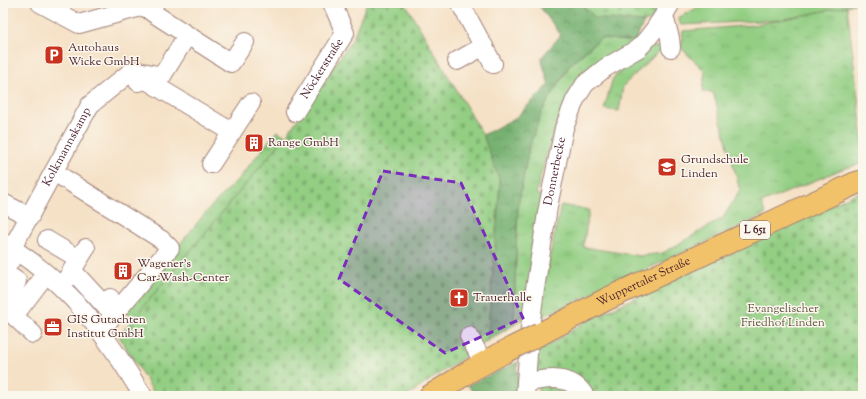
<svg xmlns="http://www.w3.org/2000/svg" width="866" height="399" font-family="'Sorts Mill Goudy',serif">
<style>
.grass{fill:url(#grass-tufts);stroke:#6e7657}
.forest{fill:url(#forest-crowns);stroke:#60684e}
.cemetery{fill:url(#cemetery-stones);stroke:#6e7657}
.green{fill:#93ce83;stroke:#6e7657}
.lines{fill:none;stroke-linecap:round;stroke-linejoin:round}
.minor-casing{stroke:#a08078;stroke-width:20}
.major-casing{stroke:#a08078;stroke-width:24}
.minor{stroke:#fff;stroke-width:18}
.major{stroke:#f2c26a;stroke-width:22}
.major-bridge-casing{stroke:#a08078;stroke-width:24;stroke-linecap:butt}
.major-bridge{stroke:#f2c26a;stroke-width:22}
.marked{fill:#7b2cbf;fill-opacity:0.2;stroke:#7b2cbf;stroke-width:3;stroke-dasharray:8 5;stroke-linejoin:round}
.labels{text-anchor:middle;dominant-baseline:central;stroke-width:3;stroke-linejoin:round;paint-order:stroke}
.shield{fill:#fbf7ec;stroke:#7f6065;stroke-width:1}
.shield-label{font-size:11px;font-weight:bold;fill:#4a1f2b}
.poi-label{font-size:12px;fill:#4a1f2b;stroke:#fbf7ec;text-anchor:start}
.street-label{font-size:12px;fill:#4a1f2b;stroke:#fbf7ec}
.park-label{font-size:12px;fill:#605445;stroke:#fbf7ec}
</style>
<defs>
<pattern id="grass-tufts" width="24" height="20" patternUnits="userSpaceOnUse"><rect width="24" height="20" fill="#93ce83"/><path d="M3 7l-1-3M5 7V3M7 7l1-3M15 17l-1-3M17 17v-4M19 17l1-3" fill="none" stroke="#80b071"/></pattern>
<pattern id="forest-crowns" width="20" height="18" patternUnits="userSpaceOnUse"><rect width="20" height="18" fill="#76b171"/><path d="M2 6a3 3 0 1 1 6 0M12 15a3 3 0 1 1 6 0" fill="none" stroke="#638f5d"/></pattern>
<pattern id="cemetery-stones" width="16" height="16" patternUnits="userSpaceOnUse"><rect width="16" height="16" fill="#93ce83"/><path d="M2 7V4a2 2 0 0 1 4 0v3zM10 15v-3a2 2 0 0 1 4 0v3z" fill="#80b071"/></pattern>
</defs>
<rect width="100%" height="100%" fill="#fbf7ec"/>
<filter id="ink" filterUnits="userSpaceOnUse"><feTurbulence type="fractalNoise" baseFrequency=".025" numOctaves="2"/><feDisplacementMap in="SourceGraphic" scale="8" xChannelSelector="R" yChannelSelector="G"/><feConvolveMatrix kernelMatrix="1 2 1 2 8 2 1 2 1" color-interpolation-filters="sRGB"/></filter>
<filter id="wash" filterUnits="userSpaceOnUse"><feTurbulence type="fractalNoise" baseFrequency=".012" numOctaves="4" result="noise"/><feDisplacementMap in="SourceGraphic" scale="16" xChannelSelector="R" yChannelSelector="G"/><feGaussianBlur stdDeviation="0.9" result="paint"/><feColorMatrix in="noise" values="0 0 0 0 0 0 0 0 0 0 0 0 0 0 0 0 0 1.4 0 .05"/><feComposite in="paint" operator="in"/></filter>
<g filter="url(#wash)">
<rect width="100%" height="100%" fill="#f5e1c6"/>
<path class="grass" d="M847,6L863,140V163L840,170L761,203L766,214L593,294L536,319L561,205L589,210L583,247L640,256L663,253L723,218L740,190L713,92H703L705,71L681,48L683,31L754,25Z
M601,38L635,42L557,123L543,167L536,194L544,197L528,314L514,325L516,254L518,205L529,148L541,113L570,65Z
M650,46L665,48L657,53L623,86L619,111L604,109L613,78Z
M277,131L286,136L134,318L126,311L206,212L240,177Z"/>
<path class="forest" d="M537,3H579L596,18L644,22L635,42L601,38L570,64L541,113L529,148L518,205L516,254L514,325L487,341L500,182L483,135L515,118L549,85L541,58L561,35Z
M518,362L517,368L521,396H475L468,385Z"/>
<path class="cemetery" d="M367,3H405L483,135L500,182L487,341L407,396H156L119,336L286,136L352,40Z
M579,3H662L652,20L644,22L596,18Z
M863,190V396H539L534,355L586,321Z"/>
<path class="green" d="M702,3H863V6L857,3L847,6L780,20L681,25L678,18L695,9Z"/>
</g>
<g filter="url(#ink)">
<g class="lines">
<g class="minor-casing">
<g id="minor">
<path d="M40,3L79,24L155,3"/>
<path d="M460,3L493,64"/>
<path d="M144,6L153,13L231,63L245,42"/>
<path d="M664,16L670,38L671,48"/>
<path d="M457,61L484,46"/>
<path d="M138,82L146,80L232,132L251,103"/>
<path id="s1" d="M295,112L345,33L332,3"/>
<path d="M211,164L232,132"/>
<path d="M54,172L162,240L170,248L100,331"/>
<path d="M3,203L30,217"/>
<path d="M47,240L79,259"/>
<path d="M3,243C44,266 81,304 108,342C121,360 132,378 143,396"/>
<path id="s2" d="M12,248L90,105L133,70L162,76L183,42"/>
<path d="M72,270L105,306L110,298"/>
<path d="M66,280L86,248"/>
<path d="M4,313L17,281L3,272L17,251"/>
<path d="M33,334L14,316L46,274"/>
<path d="M469,336L484,364"/>
<path d="M526,383C547,378 572,374 585,396"/>
<path id="s3" d="M525,396L530,328L535,289L548,207L564,128L575,100L585,84L605,68L639,48C652,35 662,19 671,3"/>
</g>
</g>
<g class="major-casing">
<g id="major">
<path id="s4" d="M540,334L607,299L856,183L863,181"/>
<path d="M430,396L475,368L508,350"/>
</g>
</g>
<use href="#minor" class="minor"/>
<use href="#major" class="major"/>
<g class="major-bridge-casing">
<path id="major-bridge" d="M508,350L540,334"/>
</g>
<use href="#major-bridge" class="major-bridge"/>
</g>
</g>
<path class="marked" d="M383,171L461,183L523,318L445,353L339,279Z"/>
<defs>
<g id="parking-square" transform="scale(1)"><rect x="-9" y="-9" width="18" height="18" rx="4" fill="#c8321e" stroke="#fbf7ec"/><path d="M-3.5-5.5H1a3.5 3.5 0 0 1 0 7H-1V5.5H-3.5ZM-1-3.4V-.6H.8a1.4 1.4 0 0 0 0-2.8Z" fill="#fff"/></g>
<g id="building-square" transform="scale(1)"><rect x="-9" y="-9" width="18" height="18" rx="4" fill="#c8321e" stroke="#fbf7ec"/><path d="M-4-6H4V6H1V3H-1V6H-4ZM-2.5-4.3h1.7v1.8h-1.7ZM.8-4.3h1.7v1.8H.8ZM-2.5-1h1.7V.8h-1.7ZM.8-1h1.7V.8H.8Z" fill="#fff"/></g>
<g id="school-square" transform="scale(1)"><rect x="-9" y="-9" width="18" height="18" rx="4" fill="#c8321e" stroke="#fbf7ec"/><path d="M0-5L7-2L0 1L-7-2ZM-4 1L0 2.5L4 1V4Q0 6-4 4Z" fill="#fff"/></g>
<g id="church-square" transform="scale(1)"><rect x="-9" y="-9" width="18" height="18" rx="4" fill="#c8321e" stroke="#fbf7ec"/><path d="M-1.2-6h2.4v3.5h3.3v2.4h-3.3V6h-2.4V-.1h-3.3v-2.4h3.3Z" fill="#fff"/></g>
<g id="office-square" transform="scale(1)"><rect x="-9" y="-9" width="18" height="18" rx="4" fill="#c8321e" stroke="#fbf7ec"/><path d="M-6-3h4V-5.5h4V-3h4V5H-6ZM-1-4.5V-3h2v-1.5ZM-6 0V1H6V0Z" fill="#fff"/></g>
</defs>
<g fill-rule="evenodd">
<use href="#parking-square" x="54" y="55"/>
<use href="#building-square" x="254" y="143"/>
<use href="#school-square" x="667" y="167"/>
<use href="#building-square" x="123" y="271"/>
<use href="#church-square" x="459" y="298"/>
<use href="#office-square" x="53" y="327"/>
</g>
<g class="labels">
<rect class="shield" x="740" y="221" width="30" height="18" rx="3"/>
<g class="shield-label">
<text x="755" y="230">L 651</text>
</g>
<g class="poi-label">
<text x="68" y="48">Autohaus<tspan x="68" dy="14">Wicke GmbH</tspan></text>
<text x="268" y="143">Range GmbH</text>
<text x="681" y="160">Grundschule<tspan x="681" dy="14">Linden</tspan></text>
<text x="137" y="264">Wagener's<tspan x="137" dy="14">Car-Wash-Center</tspan></text>
<text x="473" y="298">Trauerhalle</text>
<text x="67" y="320">GIS Gutachten<tspan x="67" dy="14">Institut GmbH</tspan></text>
</g>
<g class="street-label">
<text stroke="none"><textPath href="#s1" startOffset="51">Nöckerstraße</textPath></text>
<text stroke="none"><textPath href="#s2" startOffset="115">Kolkmannskamp</textPath></text>
<text stroke="none"><textPath href="#s3" startOffset="227">Donnerbecke</textPath></text>
<text stroke="none"><textPath href="#s4" startOffset="116">Wuppertaler Straße</textPath></text>
</g>
<g class="park-label">
<text x="783" y="309">Evangelischer<tspan x="783" dy="14">Friedhof Linden</tspan></text>
</g>
</g>
<rect width="866" height="399" fill="none" stroke="#fbf7ec" stroke-width="16"/>
</svg>
